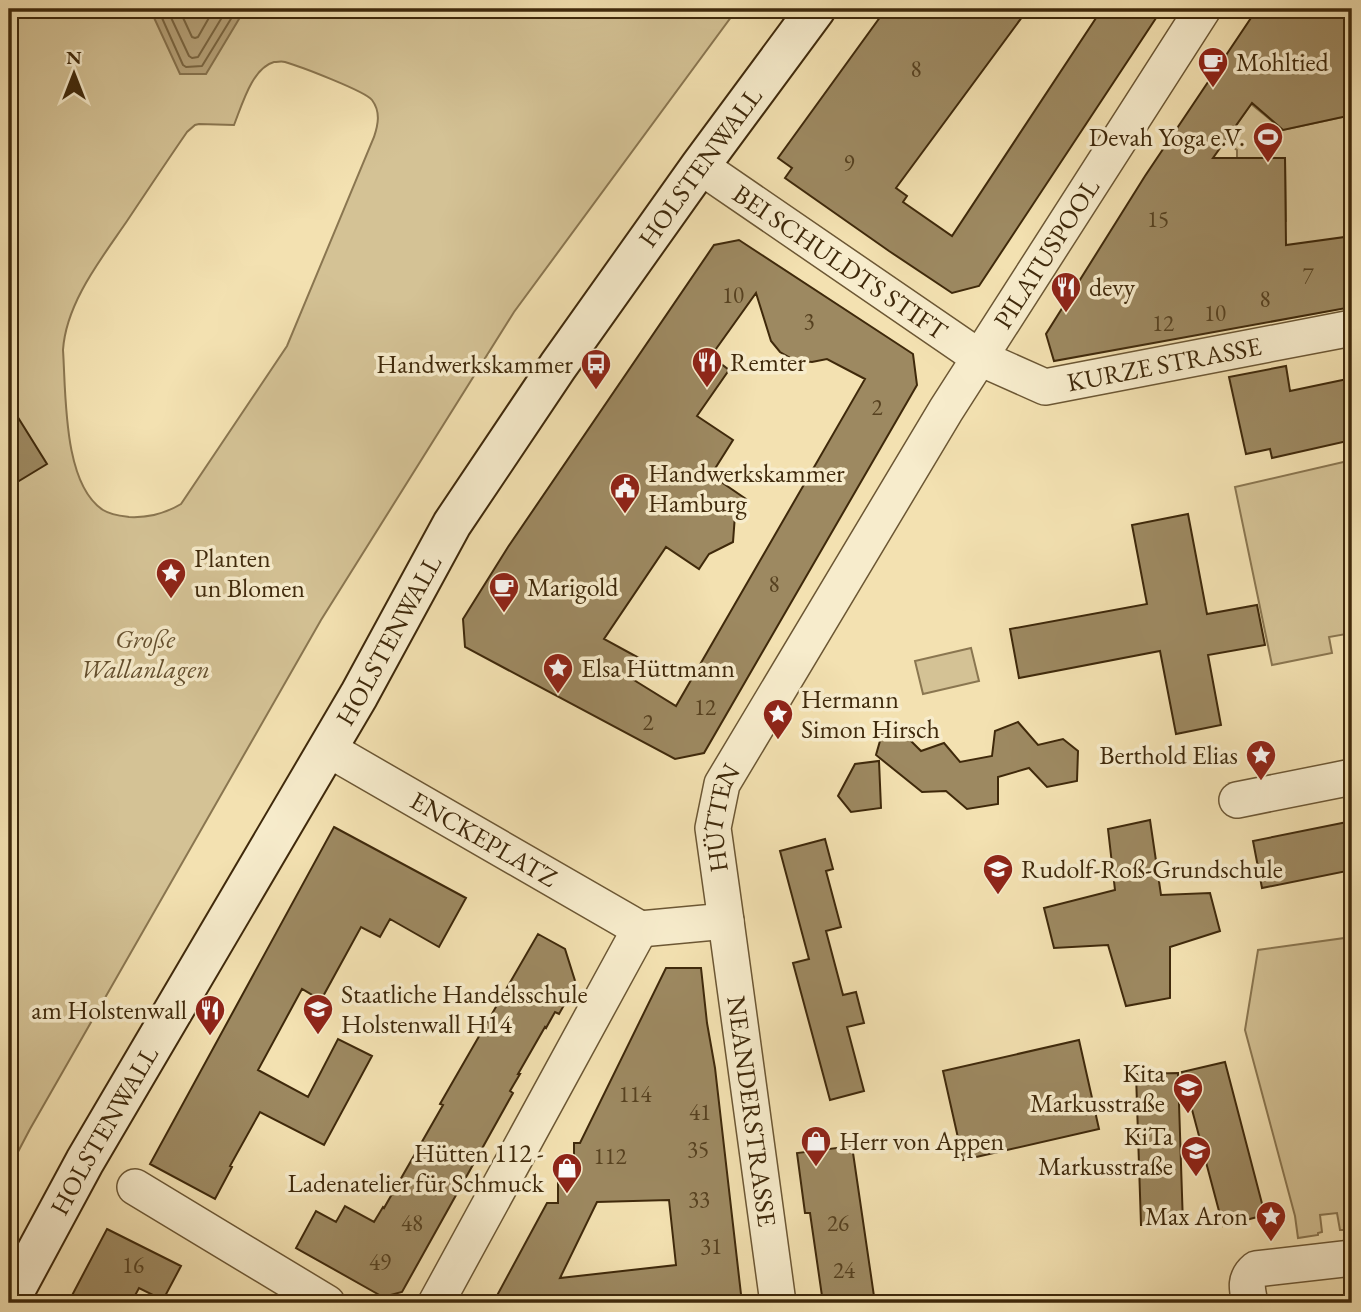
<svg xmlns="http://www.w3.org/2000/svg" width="1361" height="1312" font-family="'EB Garamond',serif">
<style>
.green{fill:#d4c295;stroke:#8a7650;stroke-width:2;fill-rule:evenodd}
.water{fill:#b6a279;stroke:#86724d;stroke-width:2}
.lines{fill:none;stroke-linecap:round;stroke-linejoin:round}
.shore{stroke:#7a6642;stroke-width:2}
.building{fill:#9d8961;stroke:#3f290b;stroke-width:2;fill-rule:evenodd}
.street-casing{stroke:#6c5734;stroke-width:38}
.secondary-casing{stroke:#3f290b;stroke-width:42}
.street{stroke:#f7eccc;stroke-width:35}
.secondary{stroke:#f7eccc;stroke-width:38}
.labels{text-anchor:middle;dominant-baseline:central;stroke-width:7;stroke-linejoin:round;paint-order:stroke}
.number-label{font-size:23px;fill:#564120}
.poi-label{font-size:26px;fill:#3f290b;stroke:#f7eccc;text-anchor:start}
.street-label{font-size:26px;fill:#3f290b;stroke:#f7eccc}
.park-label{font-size:26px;font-style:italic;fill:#644f2e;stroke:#f7eccc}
</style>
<rect width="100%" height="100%" fill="#f3e1b1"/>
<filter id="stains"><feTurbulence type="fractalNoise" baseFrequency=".00286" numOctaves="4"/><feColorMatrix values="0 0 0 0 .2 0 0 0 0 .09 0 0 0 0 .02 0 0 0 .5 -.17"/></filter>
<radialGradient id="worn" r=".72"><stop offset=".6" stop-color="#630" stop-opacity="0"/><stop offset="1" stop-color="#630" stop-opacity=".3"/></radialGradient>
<path class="green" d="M9,9H737L514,312L321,620L30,1129L9,1169ZM274,62C279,62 281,61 285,62C299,66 365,91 372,100C381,112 378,125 374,137L287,346L181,504C166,513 148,518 129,517C121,516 111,515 103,510C63,484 66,394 63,350C66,303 101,259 127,221C147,191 167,161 187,132L195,125L199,124L234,125C242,105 252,68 274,62Z
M1251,104L1283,130L1352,115V262L1348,263L1345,238L1134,290L1238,221H1286L1285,158H1237V150L1225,141Z
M1352,460V633L1329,637L1332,653L1272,665L1235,487Z
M971,648L979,681L923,694L915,661Z
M1352,937V1232H1345L1344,1230H1340L1337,1213L1320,1215L1322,1232L1318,1233V1235L1298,1238L1295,1216L1245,1030L1258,950Z"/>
<path class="water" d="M150,9H245L206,74H180Z"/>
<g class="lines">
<path class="shore" d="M158,9L183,65L186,67L202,66L237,9
M167,9L189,56L192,58L198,57L227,9
M179,9L192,37L195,38L198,37L214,9"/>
</g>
<path class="building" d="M886,9H1028L896,188L907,196L903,202L952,236L1102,9H1162L979,286L952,293L889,251L785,178L792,168L778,158Z
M1257,9H1352V115L1283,130L1252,103L1213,158H1285L1286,245L1345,237L1348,263L1352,262V307L1054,361L1046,334L1145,176Z
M739,240L913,354L917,385L704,753L675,759L465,647L463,619L508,547L714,245ZM756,293L771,341L780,352L794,360L812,362L827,359L865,379L676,706L629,677L639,658L604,639L666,547L699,569L709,554L733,542L735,515L746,499L711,475L733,440L697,416L729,370L711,356Z
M1286,366L1290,391L1352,378V440L1272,458L1270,449L1246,454L1229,377Z
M9,403L47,464L9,487Z
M1188,514L1207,614L1257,605L1265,645L1208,655L1221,725L1176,734L1160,651L1019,678L1010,629L1147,604L1132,525Z
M1018,722L1038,745L1063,739L1078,751L1077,781L1047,787L1029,768L998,777V804L967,809L946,791L922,792L876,755L882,734L902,732L921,751L944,743L960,762L992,756L995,731Z
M879,761L881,808L851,812L838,796L855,764Z
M1150,820L1161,895L1210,893L1220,931L1170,947V998L1126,1006L1108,945L1054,948L1044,908L1115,890L1108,829Z
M1352,821V870L1262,888L1253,841Z
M334,827L466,898L439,947L390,919L380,937L361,927L321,1000L302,989L258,1070L308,1097L338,1039L372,1056L324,1145L260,1112L230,1166L232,1167L215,1199L150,1164Z
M825,839L833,869L826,871L841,927L826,931L843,995L856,992L864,1023L847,1027L864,1091L830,1100L793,963L809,959L780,851Z
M538,934L565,949L576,984L559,1014L555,1012L546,1028L545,1027L518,1074H520L510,1091L513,1093L402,1292L383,1297L296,1248L316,1211L336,1222L345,1206L374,1222L383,1207L384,1208L443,1105L440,1104Z
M666,968H701L707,1023L715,1068L742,1303H493L547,1203H558V1171H574V1143H580ZM669,1200L676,1265L560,1278L597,1202Z
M1079,1040L1099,1129L963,1160L943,1071Z
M1225,1062L1265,1215L1223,1226L1182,1072Z
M1178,1073L1183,1225H1141L1136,1074Z
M852,1146L875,1303H823L810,1213H805L797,1153Z
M107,1229L181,1266L163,1300L139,1288L131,1303H68Z"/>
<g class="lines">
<g class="street-casing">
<g id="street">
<path id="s1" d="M700,166L980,358L1045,387L1352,328"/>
<path id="s2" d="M328,749L640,929"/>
<path d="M1237,800L1352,777"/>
<path id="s3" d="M726,921L778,1303"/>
<path id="s4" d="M640,929L726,921L713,828L722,784L946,410L1203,9"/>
<path d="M135,1187L327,1303"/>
<path d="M436,1303L640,929"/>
<path d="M1250,1303C1247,1289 1244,1279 1256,1269L1352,1258"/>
</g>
</g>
<g class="secondary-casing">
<g id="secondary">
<path id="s5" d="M9,1302L85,1161L359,695L452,524L558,366L700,166L816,9"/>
</g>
</g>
<use href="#street" class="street"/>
<use href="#secondary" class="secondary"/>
</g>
<defs>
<g id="cafe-pin" transform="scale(1.575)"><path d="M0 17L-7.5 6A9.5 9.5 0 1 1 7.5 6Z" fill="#8f2418" stroke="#f7eccc"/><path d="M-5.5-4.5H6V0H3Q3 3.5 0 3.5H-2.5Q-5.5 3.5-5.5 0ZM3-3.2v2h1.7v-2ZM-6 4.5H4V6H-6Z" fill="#fff"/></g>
<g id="stadium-pin" transform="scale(1.575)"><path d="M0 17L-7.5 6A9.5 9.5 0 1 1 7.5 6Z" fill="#8f2418" stroke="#f7eccc"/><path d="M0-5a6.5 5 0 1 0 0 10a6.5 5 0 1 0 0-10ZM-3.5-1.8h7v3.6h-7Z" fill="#fff"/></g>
<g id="restaurant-pin" transform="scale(1.575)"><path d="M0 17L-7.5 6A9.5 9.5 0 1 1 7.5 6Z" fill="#8f2418" stroke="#f7eccc"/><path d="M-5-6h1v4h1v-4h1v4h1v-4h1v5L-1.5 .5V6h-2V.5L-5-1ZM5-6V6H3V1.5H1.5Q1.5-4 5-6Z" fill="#fff"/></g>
<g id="bus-pin" transform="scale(1.575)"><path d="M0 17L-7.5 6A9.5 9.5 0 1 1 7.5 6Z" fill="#8f2418" stroke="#f7eccc"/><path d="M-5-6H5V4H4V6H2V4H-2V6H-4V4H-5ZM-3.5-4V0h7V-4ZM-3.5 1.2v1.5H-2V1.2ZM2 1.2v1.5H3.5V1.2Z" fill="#fff"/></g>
<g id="civic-pin" transform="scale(1.575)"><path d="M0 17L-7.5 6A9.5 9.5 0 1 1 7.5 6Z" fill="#8f2418" stroke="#f7eccc"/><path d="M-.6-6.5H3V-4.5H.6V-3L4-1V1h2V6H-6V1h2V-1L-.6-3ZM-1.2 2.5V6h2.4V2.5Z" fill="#fff"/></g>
<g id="sight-pin" transform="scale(1.575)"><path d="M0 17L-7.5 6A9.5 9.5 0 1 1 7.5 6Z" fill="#8f2418" stroke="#f7eccc"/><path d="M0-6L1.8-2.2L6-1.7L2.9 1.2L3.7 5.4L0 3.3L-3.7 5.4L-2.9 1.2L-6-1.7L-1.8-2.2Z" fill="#fff"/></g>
<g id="school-pin" transform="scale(1.575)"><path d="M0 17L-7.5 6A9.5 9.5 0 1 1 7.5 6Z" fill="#8f2418" stroke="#f7eccc"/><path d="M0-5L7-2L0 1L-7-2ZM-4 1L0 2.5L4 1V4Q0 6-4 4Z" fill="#fff"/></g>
<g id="shop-pin" transform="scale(1.575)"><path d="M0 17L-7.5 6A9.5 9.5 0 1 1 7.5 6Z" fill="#8f2418" stroke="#f7eccc"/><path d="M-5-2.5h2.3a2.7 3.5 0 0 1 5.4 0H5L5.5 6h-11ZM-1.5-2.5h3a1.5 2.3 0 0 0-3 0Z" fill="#fff"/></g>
</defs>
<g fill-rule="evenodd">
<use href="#cafe-pin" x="1213" y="62"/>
<use href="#stadium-pin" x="1268" y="137"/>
<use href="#restaurant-pin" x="1066" y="287"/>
<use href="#restaurant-pin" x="707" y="362"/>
<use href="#bus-pin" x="596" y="364"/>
<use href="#civic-pin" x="625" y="488"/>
<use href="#sight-pin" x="171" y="573"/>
<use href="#cafe-pin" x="504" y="587"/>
<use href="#sight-pin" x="558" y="668"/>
<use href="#sight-pin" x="778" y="714"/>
<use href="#sight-pin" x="1261" y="755"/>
<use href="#school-pin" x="998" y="869"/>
<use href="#school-pin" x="318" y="1009"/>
<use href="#restaurant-pin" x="210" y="1010"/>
<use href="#school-pin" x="1188" y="1088"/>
<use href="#shop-pin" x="816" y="1141"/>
<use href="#school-pin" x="1196" y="1151"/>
<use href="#shop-pin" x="567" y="1168"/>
<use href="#sight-pin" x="1271" y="1216"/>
</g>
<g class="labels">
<g class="number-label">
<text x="916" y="69">8</text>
<text x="849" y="163">9</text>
<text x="1158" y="219">15</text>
<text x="1308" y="276">7</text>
<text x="733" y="295">10</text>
<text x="1265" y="299">8</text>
<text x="1215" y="313">10</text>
<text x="809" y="321">3</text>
<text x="1163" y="323">12</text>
<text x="877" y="407">2</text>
<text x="774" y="584">8</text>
<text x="705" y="707">12</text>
<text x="648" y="722">2</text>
<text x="635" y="1094">114</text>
<text x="700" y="1112">41</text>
<text x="698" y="1149">35</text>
<text x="610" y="1156">112</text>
<text x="699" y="1199">33</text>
<text x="412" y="1223">48</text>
<text x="838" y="1223">26</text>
<text x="711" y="1246">31</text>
<text x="380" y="1262">49</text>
<text x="133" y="1265">16</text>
<text x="844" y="1270">24</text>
</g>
<g class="poi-label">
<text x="1236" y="62">Mohltied</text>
<text x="1245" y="137" text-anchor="end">Devah Yoga e.V.</text>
<text x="1089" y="287">devy</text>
<text x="730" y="362">Remter</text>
<text x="573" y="364" text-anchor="end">Handwerkskammer</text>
<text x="648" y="473">Handwerkskammer<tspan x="648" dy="30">Hamburg</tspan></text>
<text x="194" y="558">Planten<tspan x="194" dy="30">un Blomen</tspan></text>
<text x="527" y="587">Marigold</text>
<text x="581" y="668">Elsa Hüttmann</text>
<text x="801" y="699">Hermann<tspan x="801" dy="30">Simon Hirsch</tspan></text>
<text x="1238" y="755" text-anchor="end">Berthold Elias</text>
<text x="1021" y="869">Rudolf-Roß-Grundschule</text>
<text x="341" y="994">Staatliche Handelsschule<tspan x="341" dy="30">Holstenwall H14</tspan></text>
<text x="187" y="1010" text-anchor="end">am Holstenwall</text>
<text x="1165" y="1073" text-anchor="end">Kita<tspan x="1165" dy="30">Markusstraße</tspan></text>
<text x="1173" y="1136" text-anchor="end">KiTa<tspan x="1173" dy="30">Markusstraße</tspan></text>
<text x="839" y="1141">Herr von Appen</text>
<text x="544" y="1153" text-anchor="end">Hütten 112 -<tspan x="544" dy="30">Ladenatelier für Schmuck</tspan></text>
<text x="1248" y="1216" text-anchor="end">Max Aron</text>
</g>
<g class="street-label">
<text stroke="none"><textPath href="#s5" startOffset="1330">HOLSTENWALL</textPath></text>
<text stroke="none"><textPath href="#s4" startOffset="847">PILATUSPOOL</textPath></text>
<text stroke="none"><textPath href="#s1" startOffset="170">BEI SCHULDTS STIFT</textPath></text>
<text stroke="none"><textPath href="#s1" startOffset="532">KURZE STRASSE</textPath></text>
<text stroke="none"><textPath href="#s5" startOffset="763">HOLSTENWALL</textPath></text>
<text stroke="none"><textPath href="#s4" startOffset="191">HÜTTEN</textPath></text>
<text stroke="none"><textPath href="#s2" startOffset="180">ENCKEPLATZ</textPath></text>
<text stroke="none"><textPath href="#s3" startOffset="192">NEANDERSTRASSE</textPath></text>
<text stroke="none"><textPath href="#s5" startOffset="196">HOLSTENWALL</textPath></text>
</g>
<g class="park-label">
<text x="145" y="639">Große<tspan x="145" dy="30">Wallanlagen</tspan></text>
</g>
</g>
<rect width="1361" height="1312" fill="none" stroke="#f3e1b1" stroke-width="35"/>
<rect x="10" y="10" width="1340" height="1291" fill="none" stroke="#3f290b" stroke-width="3.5"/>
<rect x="18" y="18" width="1326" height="1277" fill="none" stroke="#3f290b" stroke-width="2"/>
<g transform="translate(74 74)" stroke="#f7eccc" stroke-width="5" paint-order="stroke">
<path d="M0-5L12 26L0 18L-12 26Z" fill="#3f290b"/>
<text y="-10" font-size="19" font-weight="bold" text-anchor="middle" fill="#3f290b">N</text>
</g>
<rect width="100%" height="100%" filter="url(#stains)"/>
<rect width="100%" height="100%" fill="url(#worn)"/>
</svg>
